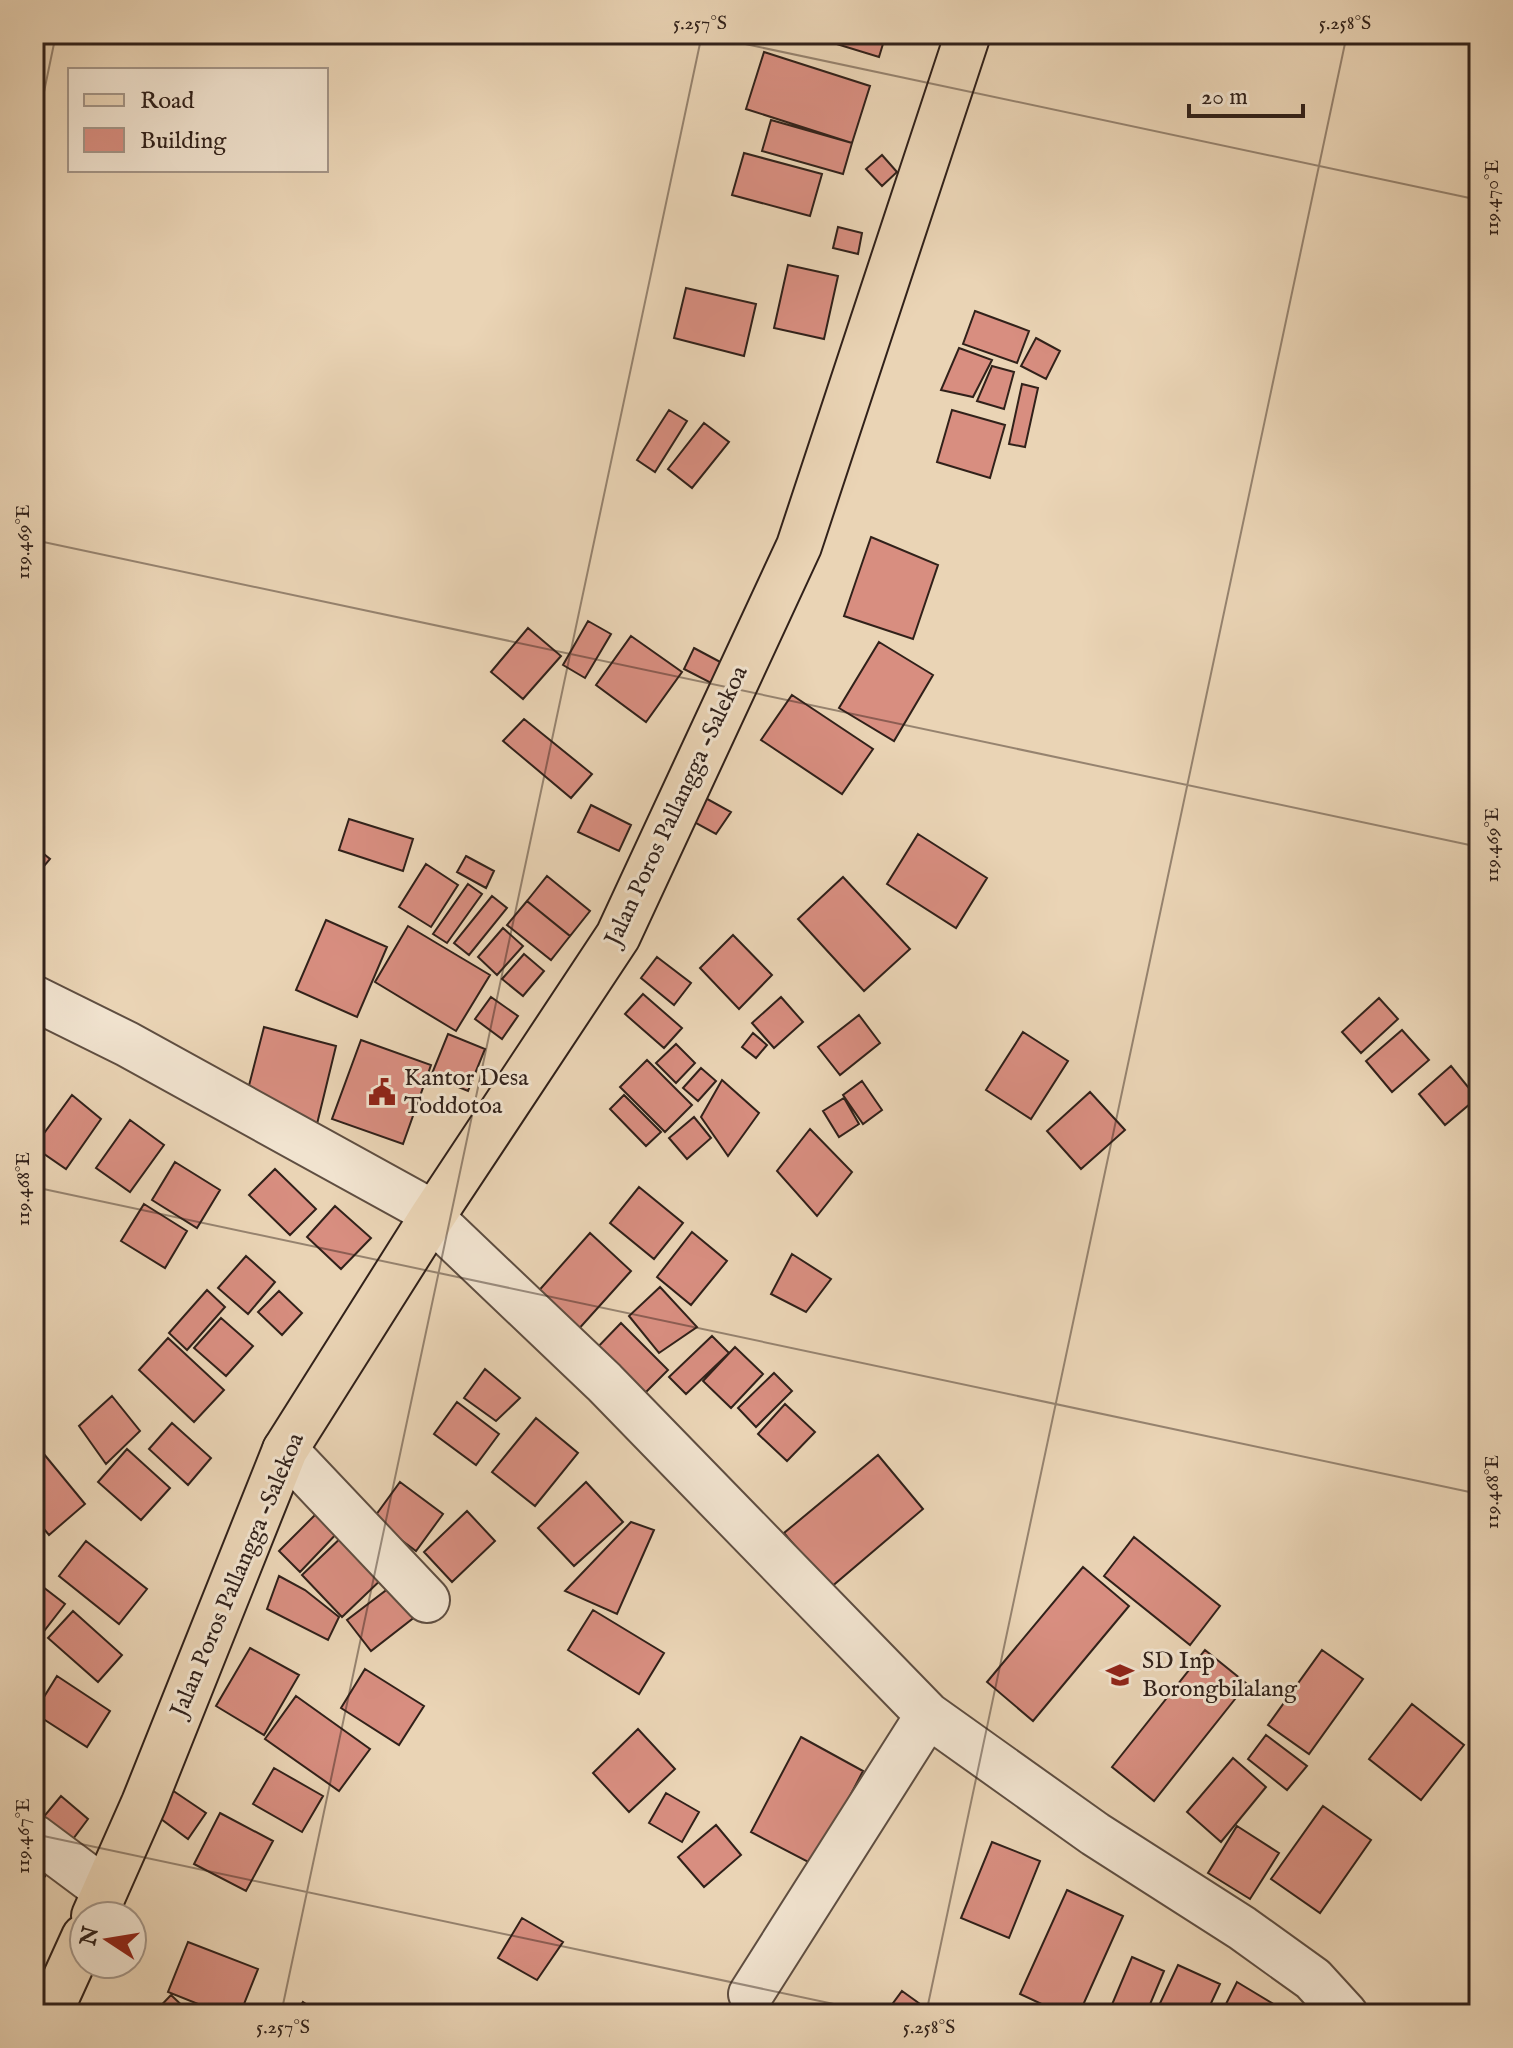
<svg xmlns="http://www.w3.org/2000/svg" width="1513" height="2048" font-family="'IM FELL English',serif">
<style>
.building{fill:#d88e80;stroke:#31211a;stroke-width:2}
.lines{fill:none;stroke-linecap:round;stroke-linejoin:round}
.minor-casing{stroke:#5f4e41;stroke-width:48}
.major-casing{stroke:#31211a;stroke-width:48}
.minor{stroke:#f1e3cf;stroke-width:44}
.major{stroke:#ead4b5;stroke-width:44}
.ticks{fill:none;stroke:#31211a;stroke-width:2;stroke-opacity:0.45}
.labels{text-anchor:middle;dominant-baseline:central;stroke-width:6;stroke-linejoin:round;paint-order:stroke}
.street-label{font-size:24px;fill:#31211a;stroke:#f1e3cf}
.poi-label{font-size:24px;fill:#31211a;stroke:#f1e3cf;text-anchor:start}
.neatline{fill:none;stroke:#31211a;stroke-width:3}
.ticks-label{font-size:20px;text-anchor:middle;fill:#31211a}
</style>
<rect width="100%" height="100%" fill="#ead4b5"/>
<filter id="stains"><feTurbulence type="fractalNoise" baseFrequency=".0025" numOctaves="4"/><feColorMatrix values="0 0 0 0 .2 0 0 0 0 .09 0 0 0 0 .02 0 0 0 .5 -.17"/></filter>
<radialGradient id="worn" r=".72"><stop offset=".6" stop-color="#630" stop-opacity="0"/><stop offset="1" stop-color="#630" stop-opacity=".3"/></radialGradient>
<path class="building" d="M804,34H886L879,57Z
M764,52L870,86L852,143L746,109Z
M771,120L852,143L843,174L762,151Z
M744,153L822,174L810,216L732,195Z
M882,155L897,172L882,186L866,169Z
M838,227L862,233L858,254L833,248Z
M788,265L838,276L824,339L774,328Z
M686,288L756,304L744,356L674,338Z
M975,311L1029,331L1017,363L963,344Z
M1036,338L1060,351L1046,379L1021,366Z
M959,348L992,360L973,397L941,390Z
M992,366L1014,372L1004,409L977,401Z
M1022,384L1038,388L1025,447L1009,444Z
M669,410L687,421L655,472L637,460Z
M952,410L1005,425L990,478L937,462Z
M704,423L729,442L692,488L668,469Z
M871,537L938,565L913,639L844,616Z
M588,621L611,634L585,678L563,665Z
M528,628L561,656L523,699L491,672Z
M631,636L682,672L646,722L596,685Z
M879,642L933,675L894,741L839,708Z
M694,648L724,664L713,684L684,669Z
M792,695L873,749L842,794L761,740Z
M524,719L592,774L571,798L503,741Z
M700,795L731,812L716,834L683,816Z
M591,805L631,825L619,851L578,832Z
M349,819L413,839L403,871L339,850Z
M918,834L987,878L956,928L887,884Z
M34,846L50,859L34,878Z
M466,856L494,871L486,888L457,872Z
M426,864L458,885L431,927L399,907Z
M547,876L590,911L570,936L527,901Z
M843,877L910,949L864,991L798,919Z
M468,884L482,894L447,943L433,934Z
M492,896L507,908L469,955L454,943Z
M527,901L570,936L551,960L507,925Z
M326,920L387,947L357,1017L296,990Z
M408,926L490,975L456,1031L375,982Z
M503,928L523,946L497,975L478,957Z
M733,935L772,975L739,1009L700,968Z
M524,954L544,971L523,996L502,979Z
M657,957L691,983L674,1005L641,978Z
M643,994L682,1028L664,1048L625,1014Z
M491,997L518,1016L502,1039L475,1019Z
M781,997L803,1022L774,1048L752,1023Z
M1379,998L1398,1019L1361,1053L1342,1032Z
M859,1015L880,1043L840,1075L818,1047Z
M264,1027L336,1046L317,1124L244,1105Z
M1402,1030L1429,1060L1392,1092L1366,1061Z
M1023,1032L1068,1061L1031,1119L986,1090Z
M753,1033L767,1045L756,1058L742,1047Z
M448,1034L485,1049L468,1091L431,1076Z
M361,1040L431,1065L403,1144L332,1119Z
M676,1044L695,1063L676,1083L656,1063Z
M647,1060L692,1105L665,1132L620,1087Z
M1451,1066L1477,1098L1445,1125L1419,1094Z
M701,1068L716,1081L698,1101L683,1088Z
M722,1080L759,1113L728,1156L701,1117Z
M862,1081L882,1110L863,1124L843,1095Z
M1090,1092L1125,1130L1081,1169L1047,1131Z
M72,1095L101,1119L66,1169L34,1147Z
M624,1095L661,1132L646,1146L610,1109Z
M844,1098L859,1124L839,1137L823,1111Z
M694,1117L711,1138L687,1159L669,1138Z
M130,1120L164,1145L130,1192L96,1168Z
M810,1129L852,1172L817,1216L777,1171Z
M175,1162L220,1190L197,1228L152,1200Z
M275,1169L316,1209L290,1235L249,1195Z
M639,1187L683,1223L654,1259L610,1223Z
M144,1204L187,1231L165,1268L121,1241Z
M335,1206L371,1238L341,1269L307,1237Z
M692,1232L727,1261L691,1305L657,1277Z
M590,1233L631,1271L576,1332L535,1295Z
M792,1254L831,1279L806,1312L771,1294Z
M246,1256L275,1282L248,1314L218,1288Z
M660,1287L697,1327L659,1353L629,1316Z
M207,1290L225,1307L187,1350L169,1333Z
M279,1291L302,1313L282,1335L258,1312Z
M221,1318L253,1346L226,1376L194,1348Z
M621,1323L668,1370L639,1399L593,1352Z
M712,1336L729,1353L686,1394L669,1377Z
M168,1338L224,1390L194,1422L139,1370Z
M735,1347L763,1374L731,1408L703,1381Z
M485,1369L520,1398L496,1421L464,1398Z
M774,1373L792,1391L756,1427L738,1408Z
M112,1396L140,1431L106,1464L79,1426Z
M457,1402L499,1434L476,1465L434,1434Z
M785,1404L815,1432L787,1461L758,1434Z
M536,1418L578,1453L535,1506L492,1472Z
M172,1423L211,1458L188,1485L149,1449Z
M34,1442L85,1504L49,1535L34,1517Z
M127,1449L170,1488L141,1520L98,1482Z
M878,1455L923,1509L830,1588L784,1533Z
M400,1482L443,1514L416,1551L373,1519Z
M586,1482L623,1522L574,1566L538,1528Z
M321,1509L341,1529L300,1572L279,1551Z
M467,1511L495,1541L452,1582L424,1552Z
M631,1522L654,1530L617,1614L565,1591Z
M347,1532L387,1574L342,1617L302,1575Z
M1134,1537L1220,1606L1190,1645L1104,1576Z
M86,1541L147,1589L119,1624L59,1576Z
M1083,1567L1129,1606L1033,1721L987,1682Z
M279,1576L305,1590L339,1617L328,1640L267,1609Z
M34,1580L65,1604L34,1644Z
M393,1585L416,1616L371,1651L347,1620Z
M593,1610L664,1653L639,1694L568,1650Z
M73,1611L122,1655L98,1682L48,1638Z
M250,1648L299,1675L264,1735L216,1706Z
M1205,1650L1247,1684L1154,1801L1112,1767Z
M1322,1650L1363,1679L1309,1754L1268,1725Z
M365,1669L424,1706L399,1745L341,1708Z
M57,1676L110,1711L87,1747L34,1713Z
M296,1696L370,1749L339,1791L265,1739Z
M1412,1704L1464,1745L1421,1800L1369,1759Z
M638,1729L675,1769L629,1812L593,1773Z
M1266,1735L1307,1766L1287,1790L1248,1759Z
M801,1737L863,1771L814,1865L751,1832Z
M1233,1758L1266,1787L1221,1842L1187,1812Z
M274,1768L323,1796L302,1832L253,1804Z
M169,1788L206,1813L188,1839L153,1813Z
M666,1793L699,1812L682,1842L649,1823Z
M61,1796L88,1819L70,1843L41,1820Z
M1323,1806L1371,1840L1320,1913L1271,1879Z
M220,1813L273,1841L246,1891L194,1864Z
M716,1825L741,1855L704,1887L678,1857Z
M1237,1826L1279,1853L1250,1899L1208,1873Z
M992,1842L1040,1861L1009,1938L961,1918Z
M34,1866L46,1875L34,1891Z
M1067,1890L1123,1916L1079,2014H1063L1020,1994Z
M522,1918L563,1942L537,1980L498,1958Z
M188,1942L258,1969L240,2014H223L168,1992Z
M1132,1957L1164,1971L1146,2014H1108Z
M1178,1965L1220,1984L1206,2014H1155Z
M1237,1982L1280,2008L1277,2014H1221Z
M902,1991L934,2014H885Z
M171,1995L191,2014H153Z
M303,2002L321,2014H295Z"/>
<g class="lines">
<g class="minor-casing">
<path id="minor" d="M34,998L127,1044L417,1204L604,1382L928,1715L1095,1834L1242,1928L1313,1979L1345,2014
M285,1450L427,1600
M34,1837L105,1890
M751,1994L928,1715"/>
</g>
<g class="major-casing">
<path id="major" d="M94,1916L144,1803L285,1450L432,1217L618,936L799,546L968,34
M49,2014L84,1937"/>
</g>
<use href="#minor" class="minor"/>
<use href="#major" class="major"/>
</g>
<path class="ticks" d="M698,34L1479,200M34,140L56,34M34,540L1479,847M34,1187L1479,1494M34,1834L881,2014M281,2014L702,34M926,2014L1347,34"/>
<defs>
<g id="civic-bare" transform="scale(2.16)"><path d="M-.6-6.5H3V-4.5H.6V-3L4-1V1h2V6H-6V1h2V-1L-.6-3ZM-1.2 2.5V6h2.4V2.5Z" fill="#8f2418" stroke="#f1e3cf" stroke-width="2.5" paint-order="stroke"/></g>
<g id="school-bare" transform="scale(2.16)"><path d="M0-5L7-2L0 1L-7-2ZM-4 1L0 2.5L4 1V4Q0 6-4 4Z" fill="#8f2418" stroke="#f1e3cf" stroke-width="2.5" paint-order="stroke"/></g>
</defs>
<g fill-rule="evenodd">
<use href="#civic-bare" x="382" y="1092"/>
<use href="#school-bare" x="1120" y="1675"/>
</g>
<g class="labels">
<g class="street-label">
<text transform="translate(677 806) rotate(-65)">Jalan Poros Pallangga -Salekoa</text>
<text transform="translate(238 1575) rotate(-67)">Jalan Poros Pallangga -Salekoa</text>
</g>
<g class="poi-label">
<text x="404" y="1078">Kantor Desa<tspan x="404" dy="28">Toddotoa</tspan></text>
<text x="1142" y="1661">SD Inp<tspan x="1142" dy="28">Borongbilalang</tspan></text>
</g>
</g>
<rect width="1513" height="2048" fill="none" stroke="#ead4b5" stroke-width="88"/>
<rect x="68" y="68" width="260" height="104" fill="#f1e3cf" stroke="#a49587" stroke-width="2"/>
<rect x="84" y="94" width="40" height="12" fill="#ead4b5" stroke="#a49587" stroke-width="2"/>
<text x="140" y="108" font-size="24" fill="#31211a">Road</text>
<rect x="84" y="128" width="40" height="24" fill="#d88e80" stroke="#a49587" stroke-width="2"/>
<text x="140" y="148" font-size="24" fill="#31211a">Building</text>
<g transform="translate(108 1940) rotate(282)"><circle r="38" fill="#f1e3cf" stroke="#a49587" stroke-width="2"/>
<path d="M0-6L14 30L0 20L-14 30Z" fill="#8f2418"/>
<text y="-12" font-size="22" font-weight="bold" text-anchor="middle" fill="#31211a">N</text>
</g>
<path d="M1189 104v12h114v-12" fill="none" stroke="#31211a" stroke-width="4"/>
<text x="1201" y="104" font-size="24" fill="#31211a" stroke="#f1e3cf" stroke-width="6" paint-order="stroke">20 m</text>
<rect x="44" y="44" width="1425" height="1960" class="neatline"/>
<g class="ticks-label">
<text x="700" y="29">5.257°S</text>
<text x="1345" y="29">5.258°S</text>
<text transform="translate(1491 198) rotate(-90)" y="7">119.470°E</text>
<text transform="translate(22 542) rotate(-90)" y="7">119.469°E</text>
<text transform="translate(1491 845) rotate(-90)" y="7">119.469°E</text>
<text transform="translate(22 1189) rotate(-90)" y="7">119.468°E</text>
<text transform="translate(1491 1492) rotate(-90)" y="7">119.468°E</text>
<text transform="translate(22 1836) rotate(-90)" y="7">119.467°E</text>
<text x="283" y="2033">5.257°S</text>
<text x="929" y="2033">5.258°S</text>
</g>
<rect width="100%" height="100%" filter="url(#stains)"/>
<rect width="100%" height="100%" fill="url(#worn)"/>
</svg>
